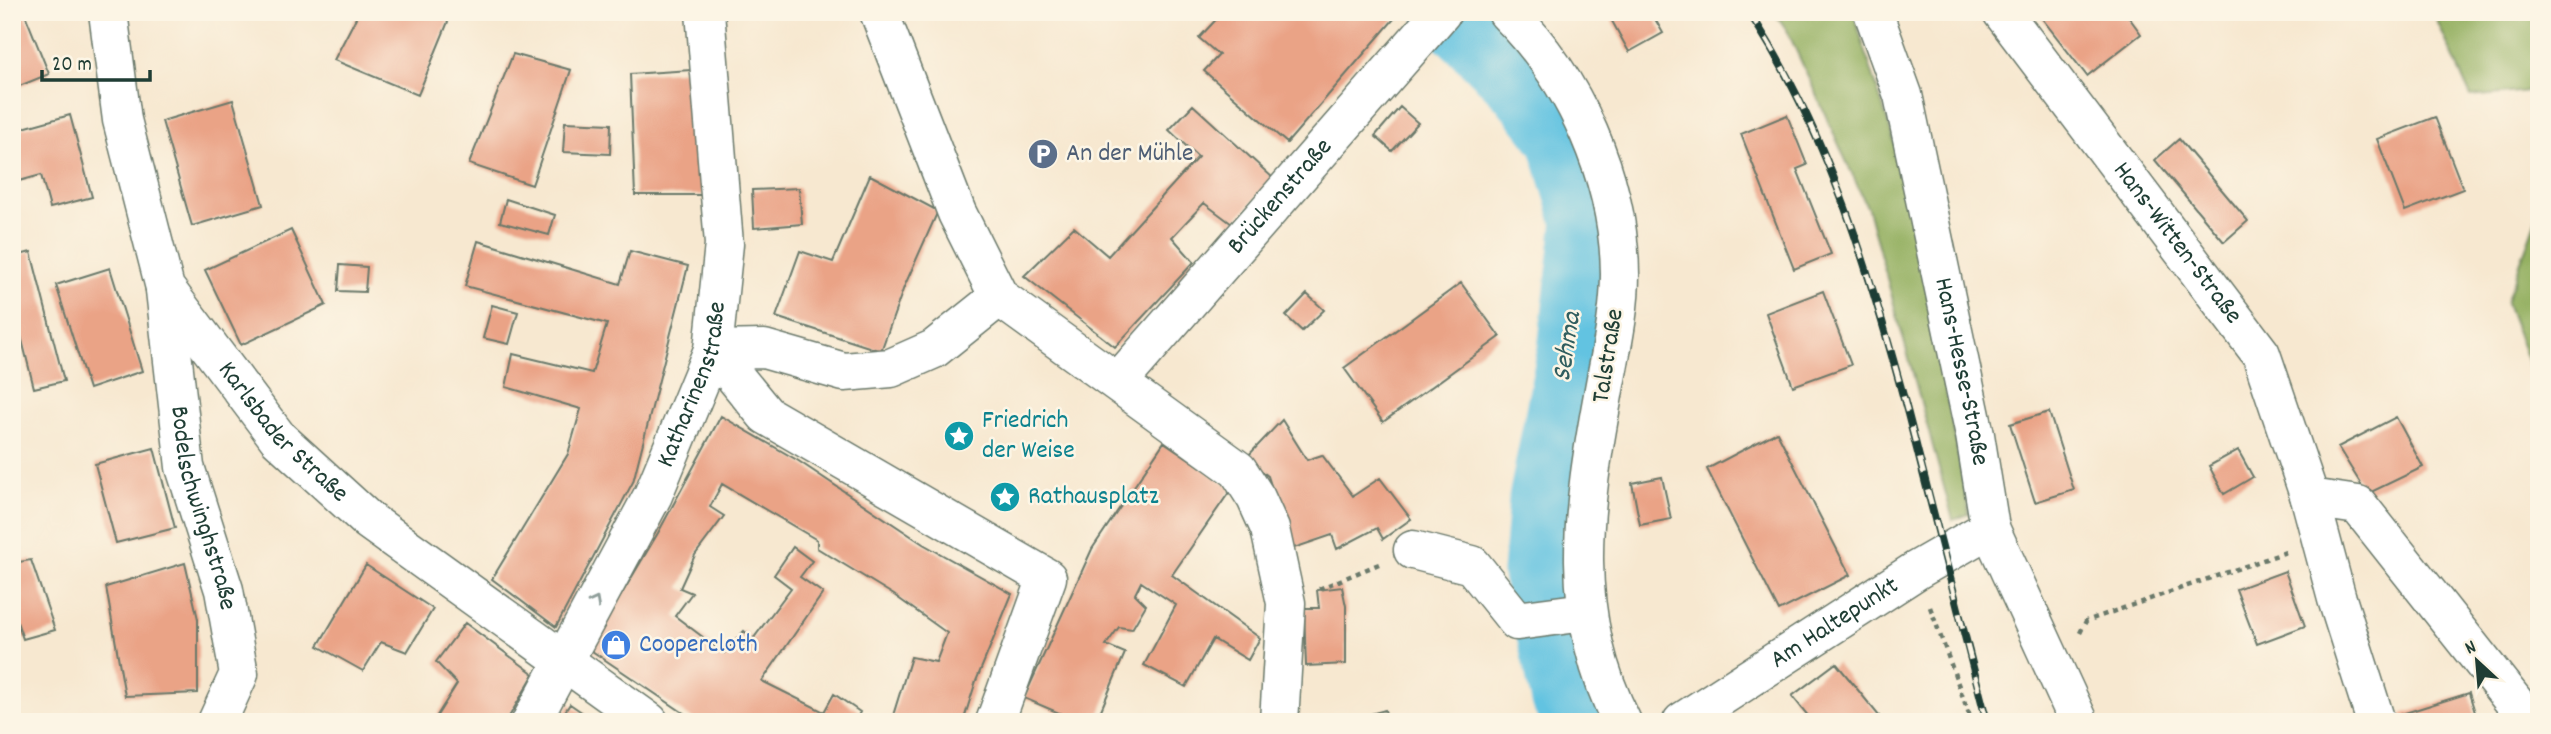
<svg xmlns="http://www.w3.org/2000/svg" width="2551" height="734" font-family="Dekko,sans-serif">
<style>
.forest{fill:#94b062;stroke:#5a764b;stroke-width:2}
.lines{fill:none;stroke-linecap:round;stroke-linejoin:round}
.river{stroke:#62c3e1;stroke-width:65}
.building{fill:#eaa386}
.minor-casing{stroke:#6b796b;stroke-width:41}
.major-casing{stroke:#6b796b;stroke-width:41}
.path{stroke:#6b796b;stroke-width:4.5;stroke-dasharray:5 5;stroke-linecap:butt}
.minor{stroke:#fff;stroke-width:38}
.major{stroke:#fff;stroke-width:38}
.rail-casing{stroke:#1f3d34;stroke-width:8}
.rail{stroke:#fcf5e5;stroke-width:5;stroke-dasharray:16;stroke-linecap:butt}
.oneway{stroke:#8f9e9a}
.labels{text-anchor:middle;dominant-baseline:central;stroke-width:5;stroke-linejoin:round;paint-order:stroke}
.service-label{font-size:26px;fill:#4e5e75;stroke:#fcf5e5;text-anchor:start}
.street-label{font-size:26px;fill:#1f3d34;stroke:#fcf5e5}
.culture-label{font-size:26px;fill:#0d838f;stroke:#fcf5e5;text-anchor:start}
.shop-label{font-size:26px;fill:#366cbe;stroke:#fcf5e5;text-anchor:start}
.water-label{font-size:28px;font-style:italic;fill:#305e5f;stroke:#fcf5e5}
</style>
<rect width="100%" height="100%" fill="#fcf5e5"/>
<filter id="ink" filterUnits="userSpaceOnUse"><feTurbulence type="fractalNoise" baseFrequency=".0143" numOctaves="2"/><feDisplacementMap in="SourceGraphic" scale="14" xChannelSelector="R" yChannelSelector="G"/><feConvolveMatrix kernelMatrix="1 2 1 2 8 2 1 2 1" color-interpolation-filters="sRGB"/></filter>
<filter id="wash" filterUnits="userSpaceOnUse"><feTurbulence type="fractalNoise" baseFrequency=".00686" numOctaves="4" result="noise"/><feDisplacementMap in="SourceGraphic" scale="28" xChannelSelector="R" yChannelSelector="G"/><feGaussianBlur stdDeviation="1.57" result="paint"/><feColorMatrix in="noise" values="0 0 0 0 0 0 0 0 0 0 0 0 0 0 0 0 0 1.4 0 .05"/><feComposite in="paint" operator="in"/></filter>
<g filter="url(#wash)">
<rect width="100%" height="100%" fill="#f7e8d0"/>
<path class="forest" d="M1774,12H1853L1906,180L1969,514L1953,520L1868,209L1787,30Z
M2433,12H2539V175L2529,91L2471,97Z
M2539,211V392L2506,303Z"/>
<g class="lines">
<path class="river" d="M1446,12L1520,86L1560,138L1585,221L1570,350L1541,500L1535,573L1564,699L1578,722"/>
</g>
<g id="blocks">
<path class="building" d="M12,12H24L49,74L12,89Z
M359,12H452L418,95L334,60Z
M1223,12H1400L1287,143L1204,71L1219,55L1199,38Z
M1607,12H1651L1663,33L1629,52Z
M2037,12H2125L2141,34L2087,76Z
M513,54L571,70L532,185L469,164Z
M691,70L703,195H635L630,74Z
M233,100L263,205L192,226L162,121Z
M1193,105L1273,178L1232,224L1204,203L1172,237L1194,262L1115,347L1024,276L1074,227L1108,256L1198,157L1169,130Z
M1400,107L1418,123L1392,151L1375,136Z
M70,115L92,197L50,208L41,175L12,183V131Z
M1787,115L1807,165L1797,169L1831,254L1794,269L1741,134Z
M2435,117L2463,189L2405,211L2377,139Z
M565,122L611,124L610,154L563,152Z
M2179,139L2248,221L2224,242L2155,160Z
M870,175L938,211L904,287L881,351L776,317L800,251L833,262Z
M799,188L802,224L754,228L752,190Z
M506,199L555,215L549,235L500,222Z
M291,230L326,305L241,345L205,270Z
M478,241L620,284L630,251L688,266L633,482L556,627L492,579L568,454L581,409L506,387L513,354L592,373L607,324L465,286Z
M31,252L64,381L34,388L12,300V257Z
M340,265L367,267L365,292L338,291Z
M110,268L142,371L89,389L56,285Z
M1461,283L1500,337L1383,422L1344,368Z
M1823,291L1851,365L1793,386L1766,313Z
M1307,294L1324,310L1302,331L1286,316Z
M492,305L518,312L509,344L483,338Z
M2049,412L2074,490L2035,502L2010,424Z
M721,416L797,460L923,544L1012,594L976,681L963,722H891L911,657L936,662L947,633L894,595L817,548V540L722,484L710,507L724,516L695,555L680,588L692,593L675,616L724,653L744,631L753,639L791,588L774,575L793,547L812,561L800,577L823,593L762,681L824,712L834,694L860,712L855,722H697L589,649L658,533Z
M2396,417L2423,467L2367,494L2338,447Z
M1282,420L1307,460L1322,455L1353,496L1380,478L1411,519L1383,539L1377,528L1337,549L1332,535L1291,549L1268,476L1246,458Z
M1777,432L1850,575L1779,611L1707,469Z
M1164,442L1232,488L1172,575L1260,638L1248,660L1213,639L1186,687L1144,665L1176,605L1141,582L1135,594L1146,605L1132,629L1119,627L1106,645L1125,653L1096,722H1080L1024,698L1092,549Z
M154,448L175,528L116,543L95,464Z
M2238,450L2253,477L2224,494L2209,466Z
M1662,477L1671,519L1640,525L1632,483Z
M31,560L55,630L23,639L12,607V563Z
M185,563L198,619V693L125,696L106,587Z
M366,565L433,609L407,652L381,642L363,671L318,646Z
M2285,571L2305,626L2257,644L2236,589Z
M1342,587L1346,606V664L1306,666L1304,608H1319L1317,590Z
M465,623L534,674L506,722H433L457,684L436,662Z
M1836,663L1884,722H1813L1792,696Z
M2469,693L2478,722H2405L2402,714Z
M570,704L596,722H558Z
M1385,710L1388,722H1354L1353,719Z"/>
</g>
</g>
<g filter="url(#ink)">
<use href="#blocks" fill-opacity="0" stroke="#6b796b" stroke-width="2"/>
<g class="lines">
<g class="minor-casing">
<g id="minor">
<path id="s1" d="M108,12L122,120L165,288L278,438L368,520L649,722"/>
<path d="M879,12L957,213L999,297L1238,470L1256,498L1270,529L1286,603L1279,722"/>
<path id="s2" d="M1873,12L1903,95L1975,435L1990,528L2079,722"/>
<path id="s3" d="M2002,12L2261,354L2310,498L2358,505L2530,722"/>
<path id="s4" d="M165,290L185,467L224,590L239,674L217,722"/>
<path d="M713,350L766,415L1047,578L995,722"/>
<path d="M713,350L764,349L844,372L891,368L934,349L999,297"/>
<path id="s5" d="M1119,381L1442,12"/>
<path d="M2310,498L2337,599L2376,722"/>
<path d="M1413,550L1472,565L1517,621L1585,612"/>
<path id="s6" d="M531,722L653,495L713,350L724,244L705,12"/>
<path id="s7" d="M1682,722L1917,570L1990,528"/>
</g>
</g>
<g class="major-casing">
<path id="major" d="M1507,12C1575,80 1619,178 1620,274C1620,315 1610,355 1603,395C1582,509 1567,614 1622,722"/>
</g>
<path class="path" d="M1319,589L1379,564
M1930,607L1972,722
M2080,633L2086,621L2286,552"/>
<use href="#minor" class="minor"/>
<use href="#major" class="major"/>
<g class="rail-casing">
<path id="rail" d="M1749,12C1829,133 1871,276 1908,414C1935,517 1960,619 1987,722"/>
</g>
<use href="#rail" class="rail"/>
</g>
<defs><path id="oneway-chevron" d="M-2-3.5L2.5 0L-2 3.5" fill="none" stroke-width="1.6" stroke-linecap="round" stroke-linejoin="round" transform="scale(1.75)"/></defs>
<use class="oneway" href="#oneway-chevron" transform="translate(595 602) rotate(-62)"/>
</g>
<defs>
<g id="parking-disc" transform="scale(1.575)"><circle r="9.5" fill="#5c6f8a" stroke="#fcf5e5"/><path d="M-3.5-5.5H1a3.5 3.5 0 0 1 0 7H-1V5.5H-3.5ZM-1-3.4V-.6H.8a1.4 1.4 0 0 0 0-2.8Z" fill="#fff"/></g>
<g id="sight-disc" transform="scale(1.575)"><circle r="9.5" fill="#0f9aa8" stroke="#fcf5e5"/><path d="M0-6L1.8-2.2L6-1.7L2.9 1.2L3.7 5.4L0 3.3L-3.7 5.4L-2.9 1.2L-6-1.7L-1.8-2.2Z" fill="#fff"/></g>
<g id="shop-disc" transform="scale(1.575)"><circle r="9.5" fill="#3f7fe0" stroke="#fcf5e5"/><path d="M-5-2.5h2.3a2.7 3.5 0 0 1 5.4 0H5L5.5 6h-11ZM-1.5-2.5h3a1.5 2.3 0 0 0-3 0Z" fill="#fff"/></g>
</defs>
<g fill-rule="evenodd">
<use href="#parking-disc" x="1043" y="154"/>
<use href="#sight-disc" x="959" y="436"/>
<use href="#sight-disc" x="1005" y="497"/>
<use href="#shop-disc" x="616" y="645"/>
</g>
<g class="labels">
<g class="service-label">
<text x="1066" y="154">An der Mühle</text>
</g>
<g class="street-label">
<text stroke="none"><textPath href="#s5" startOffset="245">Brückenstraße</textPath></text>
<text stroke="none"><textPath href="#s3" startOffset="290">Hans-Witten-Straße</textPath></text>
<text transform="translate(1609 356) rotate(-81)">Talstraße</text>
<text stroke="none"><textPath href="#s2" startOffset="371">Hans-Hesse-Straße</textPath></text>
<text stroke="none"><textPath href="#s6" startOffset="376">Katharinenstraße</textPath></text>
<text stroke="none"><textPath href="#s1" startOffset="469">Karlsbader Straße</textPath></text>
<text stroke="none"><textPath href="#s4" startOffset="222">Bodelschwinghstraße</textPath></text>
<text stroke="none"><textPath href="#s7" startOffset="182">Am Haltepunkt</textPath></text>
</g>
<g class="culture-label">
<text x="982" y="421">Friedrich<tspan x="982" dy="30">der Weise</tspan></text>
<text x="1028" y="497">Rathausplatz</text>
</g>
<g class="shop-label">
<text x="639" y="645">Coopercloth</text>
</g>
<g class="water-label">
<text transform="translate(1569 347) rotate(-81)">Sehma</text>
</g>
</g>
<rect width="2551" height="734" fill="none" stroke="#fcf5e5" stroke-width="42"/>
<g transform="translate(2477 661) rotate(334)" stroke="#fcf5e5" stroke-width="5" paint-order="stroke">
<path d="M0-5L12 26L0 18L-12 26Z" fill="#1f3d34"/>
<text y="-10" font-size="19" font-weight="bold" text-anchor="middle" fill="#1f3d34">N</text>
</g>
<path d="M42 70v10h108v-10" fill="none" stroke="#1f3d34" stroke-width="3.5"/>
<text x="52" y="70" font-size="21" fill="#1f3d34" stroke="#fcf5e5" stroke-width="5" paint-order="stroke">20 m</text>
</svg>
